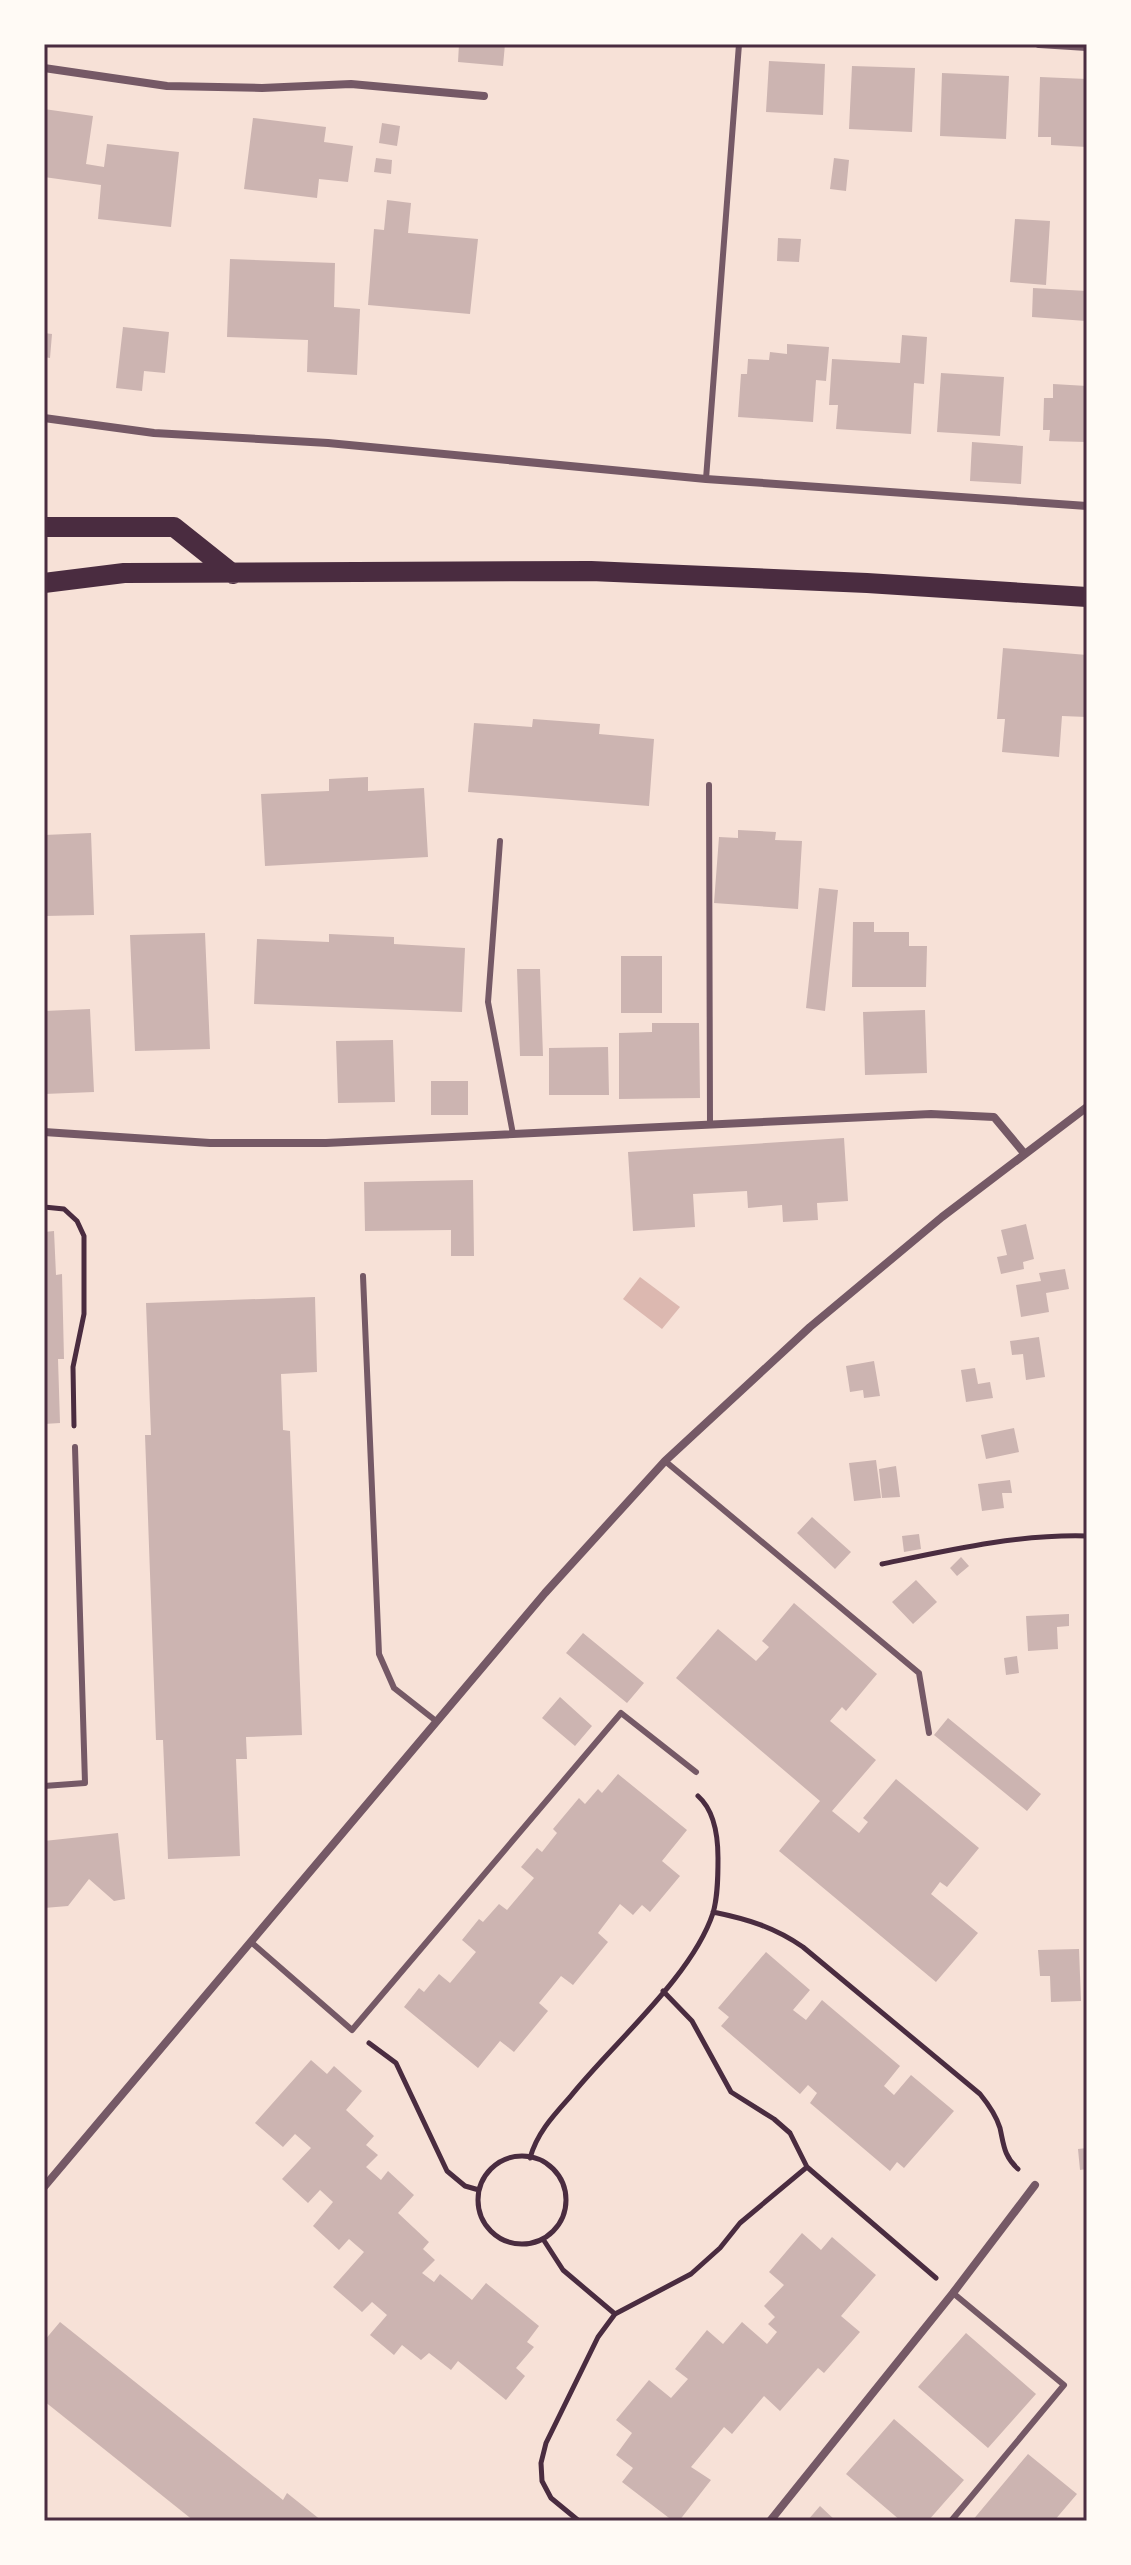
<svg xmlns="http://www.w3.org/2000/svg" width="1131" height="2565" font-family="'PT Sans Narrow',sans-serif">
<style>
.water{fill:#dcb8b0}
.building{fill:#ccb4b1}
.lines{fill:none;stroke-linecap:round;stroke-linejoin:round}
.path{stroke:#4a2c40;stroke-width:5}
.service{stroke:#755966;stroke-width:6}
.minor{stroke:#755966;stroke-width:8}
.primary{stroke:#4a2c40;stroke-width:20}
.neatline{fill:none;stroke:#4a2c40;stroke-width:3}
</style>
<rect width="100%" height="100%" fill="#f7e1d7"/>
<path class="water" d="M640,1277L680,1307L662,1329L623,1299Z"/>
<path class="building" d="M459,44H505L503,66L458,62Z
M769,61L825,64L823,115L766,112Z
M852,66L915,68L912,132L849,129Z
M942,73L1009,76L1006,139L940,136Z
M1040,77L1087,79V147L1051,145V137H1038Z
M44,109L93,116L86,164L104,167L107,144L179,152L171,227L98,219L101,185L44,177Z
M253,118L326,127L324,142L353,146L348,182L319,179L317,198L244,189Z
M382,123L400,126L397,146L379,143Z
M376,158L392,160L391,174L374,172Z
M834,158L849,160L846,191L830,189Z
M387,200L411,203L408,233L478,239L470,314L368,305L374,229L384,230Z
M1015,219L1050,221L1046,285L1010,282Z
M778,238L801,239L799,262L777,261Z
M230,259L335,263L334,307L360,309L357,375L307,372L308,340L227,337Z
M1033,288L1087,291L1086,321L1032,317Z
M123,327L169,332L165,373L144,371L142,391L116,388Z
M44,333L52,334L50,358L44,357Z
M902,335L927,337L924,384L914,383L911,434L836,429L838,405H829L832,359L900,363Z
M787,344L829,347L826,381L816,380L813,422L738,417L741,374H747L748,359L769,360L770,352L787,354Z
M941,373L1004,377L1000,436L937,432Z
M1053,384L1087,386V442L1049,441L1050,430H1043L1044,398H1053Z
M972,442L1023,446L1021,484L970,481Z
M1003,648L1087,655V717L1062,716L1059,757L1002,752L1005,719H997Z
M533,719L600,724L599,734L654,739L649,806L468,792L474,723L532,727Z
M368,777V791L424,788L428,857L265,866L261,794L329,791V779Z
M738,830L776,832L775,840L802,841L798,909L714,903L719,837L738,838Z
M91,833L94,915L44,916V835Z
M819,888L838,890L825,1011L806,1008Z
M853,922H874V932H909V946H927L926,987H852Z
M205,933L210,1049L135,1051L130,935Z
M329,934L394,937V944L465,948L462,1012L254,1004L257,939L329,942Z
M621,956H662V1013H621Z
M517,969H540L543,1056H520Z
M90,1009L94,1092L44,1094V1011Z
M925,1010L927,1073L865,1075L863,1012Z
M652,1023H699L700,1098L619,1099V1033L652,1032Z
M393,1040L395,1102L338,1103L336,1041Z
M608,1047L609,1095H549V1048Z
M431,1081H468V1115H431Z
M844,1138L848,1201L817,1203L818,1220L783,1222L782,1205L748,1208L747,1191L693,1194L695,1227L633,1231L628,1152Z
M473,1180L474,1256H451V1230L365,1231L364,1182Z
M1026,1224L1034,1259L1023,1262L1024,1269L1001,1274L997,1257L1007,1255L1001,1230Z
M54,1231L56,1275L62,1274L64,1359H58L60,1423L44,1424V1232Z
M1065,1269L1069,1289L1046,1293L1049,1312L1021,1317L1016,1285L1041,1281L1039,1273Z
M315,1297L317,1372L281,1374L283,1430L290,1431L302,1735L246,1737L247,1759H236L240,1856L168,1859L163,1740H156L145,1435H151L146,1303Z
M1039,1337L1045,1377L1026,1380L1023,1354L1012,1355L1010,1341Z
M874,1361L880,1396L864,1398L863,1390L850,1392L846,1366Z
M975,1368L978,1384L990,1382L993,1398L966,1402L961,1370Z
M1014,1428L1019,1452L986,1459L981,1435Z
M876,1460L881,1498L854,1501L849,1463Z
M896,1466L900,1497L882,1498L879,1469Z
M1010,1480L1012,1493H1002L1004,1508L982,1511L978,1484Z
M812,1517L851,1552L835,1569L797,1533Z
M919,1534L921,1549L904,1552L902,1536Z
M961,1557L969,1566L957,1576L950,1568Z
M916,1580L937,1602L913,1624L892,1602Z
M794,1603L877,1674L846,1711L842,1707L830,1721L876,1760L832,1811L859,1833L868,1822L863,1818L896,1779L979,1848L947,1887L940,1882L931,1894L978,1933L936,1982L779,1851L820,1801L676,1678L718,1629L756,1661L769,1647L762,1641Z
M1069,1614V1626L1057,1627L1058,1649L1028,1651L1026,1616Z
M583,1633L644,1683L627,1703L566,1653Z
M1017,1656L1019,1673L1006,1675L1004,1658Z
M560,1697L592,1726L575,1746L542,1718Z
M948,1718L1041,1794L1027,1811L934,1735Z
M618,1774L687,1830L662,1861L680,1876L650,1912L642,1905L633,1915L620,1904L598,1933L608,1942L573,1985L561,1976L539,2003L548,2011L514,2052L500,2041L478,2068L404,2007L419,1988L424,1992L439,1974L450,1983L476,1952L462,1940L479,1919L483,1922L499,1904L507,1910L534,1878L521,1867L537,1848L542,1852L557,1833L553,1829L579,1798L585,1804L598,1789L602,1793Z
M118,1833L125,1899L114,1901L89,1879L68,1906L44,1908V1841Z
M1079,1949L1081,2001L1051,2002L1050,1976H1040L1038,1950Z
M766,1952L810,1990L793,2010L806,2020L822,2000L900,2066L884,2086L894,2095L911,2075L954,2111L904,2168L897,2162L890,2171L810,2103L817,2093L808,2085L800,2094L721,2026L729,2017L718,2008Z
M311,2060L327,2074L334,2066L362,2091L346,2110L374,2136L366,2145L378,2155L366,2167L381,2180L388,2171L414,2195L398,2213L429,2242L423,2249L435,2260L422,2273L434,2282L440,2274L472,2300L486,2283L539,2326L527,2342L534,2347L516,2368L525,2376L506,2400L458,2361L451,2370L429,2353L421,2360L402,2345L394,2355L370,2335L387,2315L372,2302L362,2312L333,2287L364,2252L349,2239L339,2250L313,2226L333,2202L320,2190L308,2203L282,2179L311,2148L295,2134L283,2147L255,2123Z
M1087,2148V2169L1080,2170L1078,2149Z
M802,2233L821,2250L832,2237L876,2275L841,2316L860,2332L824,2373L818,2368L780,2411L764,2396L732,2434L724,2427L691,2467L711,2480L679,2521H673L622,2482L633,2468L616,2455L632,2433L616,2420L649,2380L671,2398L688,2379L675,2369L707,2330L723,2344L742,2322L767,2344L777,2332L768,2324L775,2317L764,2306L784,2285L769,2272Z
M60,2322L283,2500L287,2493L322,2521H194L44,2401V2341Z
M966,2333L1036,2394L988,2448L918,2387Z
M894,2419L964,2480L928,2521H901L846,2474Z
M1028,2454L1077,2494L1054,2521H972Z
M820,2506L836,2521H807Z"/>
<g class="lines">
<path class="path" d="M44,1207L64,1209L77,1221L84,1236V1314L73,1367L74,1426
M882,1564C949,1550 1018,1534 1087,1536
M713,1912C747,1919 774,1927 803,1947L980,2094C989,2105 996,2115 1000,2128C1004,2146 1004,2156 1018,2169
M663,1991L692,2021L731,2092L774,2119L790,2133L807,2167L936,2278
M369,2043L396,2063L447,2171L465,2186L479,2190
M478 2200a44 44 0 1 1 88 0a44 44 0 1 1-88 0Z
M530,2158C537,2133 553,2116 570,2097C612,2044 692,1977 713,1913C718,1896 718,1875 718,1858C718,1836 715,1811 698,1796
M543,2239L563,2270L615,2314
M579,2521L551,2498L542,2481L541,2463L546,2443L598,2337L615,2314L691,2274L720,2248L740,2223L807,2167"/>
<path class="service" d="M706,479L739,44
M709,785L710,1124
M500,841L488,1002L513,1134
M363,1276L379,1654L394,1688L436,1721
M665,1461L919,1673L929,1733
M44,1786L85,1783L75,1447
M251,1942L352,2030L621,1713L696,1772
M951,2521L1064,2385L953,2293"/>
<path class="minor" d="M1039,44L1087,47
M44,68L167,86L262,88L351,84L484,96
M44,418L154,433L328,443L706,479L1087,506
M44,1132L210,1143H326L931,1114L994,1117L1024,1153
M44,2187L545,1593L665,1461L810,1327L942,1217L1087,1107
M770,2521L953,2293L1035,2185"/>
<path class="primary" d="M44,527H174L233,574
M44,583L124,573L591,571L867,583L1087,597"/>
</g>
<rect width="1131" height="2565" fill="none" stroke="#fffaf5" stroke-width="92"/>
<rect x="46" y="46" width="1039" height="2473" class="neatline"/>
</svg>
